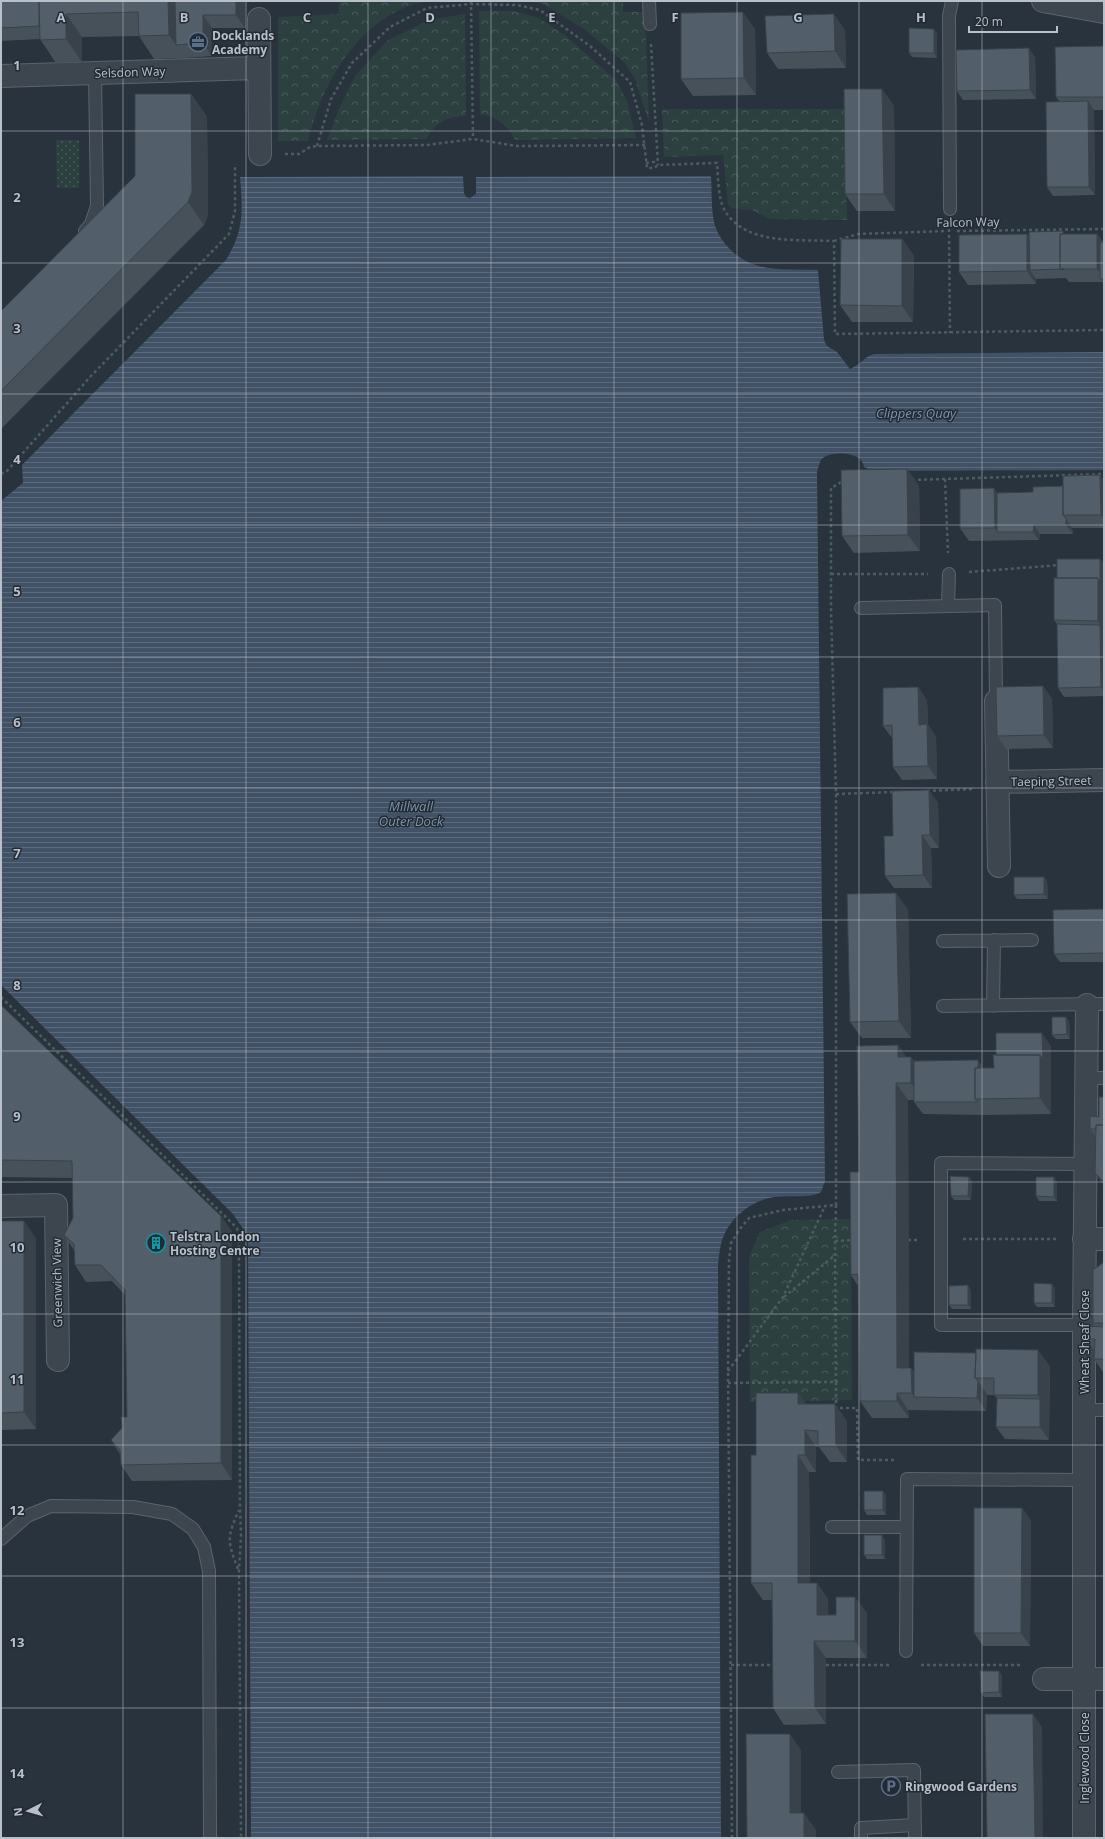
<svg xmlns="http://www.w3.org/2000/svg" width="1105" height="1839" font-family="'Open Sans',sans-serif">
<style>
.grass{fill:url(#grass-dots)}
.forest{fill:url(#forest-crowns)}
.water{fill:url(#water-rules)}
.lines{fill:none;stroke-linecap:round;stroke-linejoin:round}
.service-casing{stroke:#5b636c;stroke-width:14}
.minor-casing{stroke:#5b636c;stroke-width:24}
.path{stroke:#4b5d5e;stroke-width:2.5;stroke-dasharray:3 3;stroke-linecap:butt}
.service{stroke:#3d454f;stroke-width:12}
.minor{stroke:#3d454f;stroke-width:22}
.wall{fill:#47515a}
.shaded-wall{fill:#39424a}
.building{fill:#525e69;stroke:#39424a}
.grid{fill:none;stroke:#b9c0c9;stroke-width:1;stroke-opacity:0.55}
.labels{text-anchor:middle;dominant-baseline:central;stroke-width:3;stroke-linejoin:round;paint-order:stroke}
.poi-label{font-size:12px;font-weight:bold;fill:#b9c0c9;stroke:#222a34;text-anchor:start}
.street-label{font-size:12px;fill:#b9c0c9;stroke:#222a34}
.water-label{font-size:13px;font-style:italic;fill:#7e93a9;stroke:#222a34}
.grid-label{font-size:13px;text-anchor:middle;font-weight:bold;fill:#b9c0c9;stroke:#222a34;stroke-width:3;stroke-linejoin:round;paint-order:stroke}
</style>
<defs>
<pattern id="grass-dots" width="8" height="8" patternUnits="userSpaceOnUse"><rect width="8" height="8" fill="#2c4040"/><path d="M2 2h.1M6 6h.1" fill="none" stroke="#485a5a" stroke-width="1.8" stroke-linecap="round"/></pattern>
<pattern id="forest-crowns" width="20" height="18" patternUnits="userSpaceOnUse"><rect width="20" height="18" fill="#2c4040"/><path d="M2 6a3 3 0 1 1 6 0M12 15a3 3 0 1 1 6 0" fill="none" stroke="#485a5a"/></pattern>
<pattern id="water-rules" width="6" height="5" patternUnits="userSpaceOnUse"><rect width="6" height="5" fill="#415266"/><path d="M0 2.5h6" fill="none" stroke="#5a697b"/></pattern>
</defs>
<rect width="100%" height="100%" fill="#29333e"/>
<path class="grass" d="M56,140H79V188H57Z"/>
<path class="forest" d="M339,1H432C425,2 418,3 411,5C355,25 321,86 308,141H278V17L339,14Z
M527,1H623V12H645L649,122L635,79L624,62L584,29L543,4Z
M479,11H513L539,18L566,36L616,80L627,101L636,138L515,140C507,125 497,117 480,114Z
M465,14L466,116C445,117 438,121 426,139L327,140L339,109L355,76L388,40L431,19Z
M662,109H845L847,220L770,219L752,210L731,208L728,204L723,155L664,157Z
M851,1219L852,1400L750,1402L749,1257L760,1232L791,1220Z"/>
<path class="water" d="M463,176L464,193L466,197L470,198L476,194V177L711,176C712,191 711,207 714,222C716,231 721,239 727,246C751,274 784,269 818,270L824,340L827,346L837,352L850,369C860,365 864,357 874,354L1104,352V470L873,471L864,467C863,463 862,461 860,459C852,452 828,451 821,460C819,463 818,469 817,472L825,1181L821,1192L817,1194C803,1198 788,1195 774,1197C753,1200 732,1216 724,1235C720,1244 719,1255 718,1265L721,1838H251L248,1242L244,1230L233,1214L1,985V501L23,483L22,465L226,260C244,231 243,210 240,177Z"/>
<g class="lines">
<g class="service-casing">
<path id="service" d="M649,1L650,24
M950,209L949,16L952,1
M85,231L91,224L97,206L95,73
M948,606L949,574
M861,608L995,605L996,701
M943,941L1032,940
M943,1006L1104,1004
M993,1006L994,940
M1086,1078H1104
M1084,1325H941V1163L1086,1164
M1084,1410H1104
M832,1527H906
M1,1539L27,1516L51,1506L133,1507L172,1514L193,1529L204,1547L209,1571L210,1838
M906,1651L907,1479L1084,1480
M838,1772L914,1770L915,1838
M861,1838V1828L915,1825"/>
</g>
<g class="minor-casing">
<path id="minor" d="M1043,1L1104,12
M259,19L260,154
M1,76L259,68
M996,701L999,866
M997,782L1104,780
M1,1206L56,1205L58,1360
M1084,1239H1104
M1044,1679H1104
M1084,1838V1325L1087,1005"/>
</g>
<path class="path" d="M471,1L473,139
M651,44L658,165
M317,146L331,99L352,63L390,27L427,8L471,4L517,5L540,10L590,46L630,82L642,125L647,168H654L658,165L717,163C718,175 718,198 724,209C744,246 798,239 834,241L835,334L1104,330
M285,154H299L310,147L317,146L427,145L473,139L517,146L645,145
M646,163L654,162L657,165
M949,229L950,333
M957,231L1104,229
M834,241L858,234L946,231
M1,474L7,471L90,377L229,234L235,211V164
M945,479L948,553
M912,480L1104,474
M969,572L1060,565
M831,574H928
M927,791L972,789
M836,794L894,792
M1,997L237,1228L239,1240L240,1508L241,1535L239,1571L241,1838
M836,1205L835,1241L853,1240
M963,1239H1058
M908,1240H920
M784,1297L834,1256
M728,1371L783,1297L825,1206
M836,1382V1408H857L858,1460H897
M728,1383L836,1382L835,1241
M238,1569C227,1541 227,1537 239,1510
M731,1665H776
M826,1665H890
M921,1665H1022
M732,1838L728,1371L729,1260L731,1243L739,1230L749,1218L783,1210L836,1205V794L831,609V488L843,481"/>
<use href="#service" class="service"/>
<use href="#minor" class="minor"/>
</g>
<path class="wall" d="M1,1H245V28H212V56L185,58L154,59L139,36L82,37V62L56,63L40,39L1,41Z
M755,29L756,95L693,96L681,79Z
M845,30L846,68L778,69L767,53Z
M937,33V58L912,57L909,53Z
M1104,46V110H1094L1095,195L1053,196L1047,187L1059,101L1056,97Z
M1035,57L1036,99L963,100L957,91Z
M882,89L894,106L895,211H857L845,194Z
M191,94L207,117L208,215L204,225L1,429V311L135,176Z
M1027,234L1029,237L1064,234H1097L1103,242H1104V284L1102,282H1069L1066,278L1036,279V284L968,285L959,272Z
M902,239L914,256L913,322H852L840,305Z
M1104,480V528H1072L1073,534H1040L1039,540L969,541L960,528L994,488L997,493L1033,492L1063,486Z
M919,485L920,551L854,553L842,536Z
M1100,559L1104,564V696L1064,697L1058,688L1057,624L1054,620L1057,578Z
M1043,686L1052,699L1053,748L1006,749L997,736Z
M918,687L927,700L928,725L936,737L937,779L902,780L893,767L892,738L883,726Z
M929,790L938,803L939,848H931L932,888H894L885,876L893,836Z
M1044,877L1047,881L1048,899H1017L1014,895Z
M896,893L908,910L911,1038H862L850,1022Z
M1104,909V962H1060L1054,954Z
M1,1005L221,1216L232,1232V1480L132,1481L121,1465L120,1454L111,1440L122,1428L127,1417L125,1295L112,1281L86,1282L75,1265L74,1250L64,1235L73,1218L72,1178L1,1177Z
M1066,1017L1069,1021L1070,1039H1056L1052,1035Z
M898,1045L906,1057H911L914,1061L978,1060L983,1068H994L996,1055L1051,1046V1114L986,1115L923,1114L914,1102V1100H908L909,1368H911L914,1372L1050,1366L1049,1440L1005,1439L996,1427L997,1398L994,1395H987V1394L986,1411L908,1410L909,1418H872L860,1401L858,1286L851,1275L859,1172Z
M1104,1097V1185L1095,1173L1096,1137L1090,1129L1099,1117Z
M969,1177L972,1181L971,1200H954L951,1196Z
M1057,1182V1201H1039L1036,1196Z
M1,1221L36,1238V1429L1,1430Z
M1104,1262V1372H1103L1094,1359V1350L1086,1339L1095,1327L1093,1323Z
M1055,1288V1307H1037L1034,1303Z
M971,1290V1309H952L949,1305Z
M798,1393L806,1404L847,1421V1462H830L819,1447H816V1472H809L810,1583H817L828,1599V1615L867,1613V1658H826V1724L784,1725L773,1708L772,1600H763L751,1583L756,1455Z
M886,1495V1515H867L864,1510Z
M1022,1508L1031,1521L1030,1646H983L974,1633Z
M885,1540V1559H867L864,1555Z
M1002,1675V1697H984L981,1693Z"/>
<path class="shaded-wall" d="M168,1H184L176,45L169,35Z
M236,1H245V28L236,15Z
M743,12L755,29L756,95L744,78Z
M66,14L82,37V62L66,39Z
M834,14L845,30L846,68L835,51Z
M203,15L212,28V56L203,43Z
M934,29L937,33V58L934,53Z
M1029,48L1035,57L1036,99L1030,90Z
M882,89L894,106L895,211L884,194Z
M191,94L207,117L208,215L204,225L188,202Z
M1088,101L1094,110L1095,195L1089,187Z
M1027,234L1036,247L1030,270L1036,279V284L1027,271Z
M1097,234L1104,244V279L1097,269Z
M902,239L914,256L913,322L902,306Z
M907,469L919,485L920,551L908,535Z
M1100,475L1104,480V519L1101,515Z
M994,488L1003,501L997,532L995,528Z
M1066,519L1072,528L1073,534L1066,525Z
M1034,525L1040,534L1039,540L1033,532Z
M1100,559L1104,564V692L1101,687L1100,625L1098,621V578Z
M1043,686L1052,699L1053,748L1044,735Z
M918,687L927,700L928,725L936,737L937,779L928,766L919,725Z
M929,790L938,803L939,848L930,835Z
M922,835L931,848L932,888L923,875Z
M1044,877L1047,881L1048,899L1044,894Z
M896,893L908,910L911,1038L899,1021Z
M1066,1017L1069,1021L1070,1039L1067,1034Z
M1042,1033L1051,1046V1114L1040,1098V1055Z
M898,1045L909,1061L898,1057Z
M911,1057L923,1074V1099L911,1083Z
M978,1060L987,1073L977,1099Z
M896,1083L908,1100L909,1384L897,1368Z
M969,1177L972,1181L971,1200L968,1196Z
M1054,1177L1057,1182V1201L1054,1197Z
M221,1216L232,1232V1480L221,1463Z
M24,1221L36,1238V1429L24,1412Z
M1052,1284L1055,1288V1307L1052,1303Z
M968,1285L971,1290V1309L968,1305Z
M1038,1350L1050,1366L1049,1440L1040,1427V1399L1038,1395Z
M911,1368L923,1384L914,1397L912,1393Z
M978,1381L987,1394L986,1411L977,1398Z
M798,1393L810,1410L798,1404Z
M897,1393L908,1410L909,1418L897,1401Z
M835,1404L847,1421V1462L836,1446Z
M805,1430L816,1447V1472L805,1455Z
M798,1455L809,1472L810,1599L798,1583Z
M883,1491L886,1495V1515L883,1510Z
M1022,1508L1031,1521L1030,1646L1021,1633Z
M882,1535L885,1540V1559L882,1555Z
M817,1583L828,1599L829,1632L817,1615Z
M855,1597L867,1613V1658L855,1641Z
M814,1641L826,1658V1724L815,1708Z
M999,1671L1002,1675V1697L999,1692Z
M1033,1714L1042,1727L1043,1838H1035Z
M790,1734L801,1750V1830L790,1813Z
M804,1813L816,1830V1838H804Z"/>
<path class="building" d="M1,1H39V26L1,28Z
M39,1H168L169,35L139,36L138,12L66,14V39L40,40Z
M175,1H236V15H203V43L176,45Z
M743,12L744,78L681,79V13Z
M834,14L835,51L767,53L765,16Z
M909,28L934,29V53H909Z
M1104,46V97H1056L1055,47Z
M1029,48L1030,90L957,91L956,50Z
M844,89H882L884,194H845Z
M135,94H191L192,192L188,202L1,391V311L135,176Z
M1088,101L1089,187H1047L1046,102Z
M1063,231V234H1060V269H1064L1030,270L1029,232Z
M1027,234V271L959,272V235Z
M1060,234H1097V269H1060Z
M841,239H902V306L840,305Z
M1100,242H1104V279H1100Z
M907,469L908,535L842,536L841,470Z
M1100,475L1101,515H1063V476Z
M1063,486V515L1066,519V525H1034L1033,532H997V493L1033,492V487Z
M994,488L995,528H960V489Z
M1057,559H1100V582L1098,578H1057Z
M1054,578H1098V621L1054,620Z
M1057,624L1100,625L1101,687L1058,688Z
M1043,686L1044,735L997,736L996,687Z
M918,687L919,725L927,724L928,766L893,767L892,725L883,726V688Z
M929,790L930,835H922L923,875L885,876L884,836H893L892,791Z
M1014,877H1044V894L1014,895Z
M896,893L899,1021L850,1022L847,894Z
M1104,909V953L1054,954L1053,910Z
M1,1005L221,1216V1463L121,1465L120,1450L111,1440L122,1428L121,1417H127L125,1290L101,1265H75L74,1244L64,1235L73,1218L72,1161L1,1160Z
M1052,1017H1066L1067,1034L1052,1035Z
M996,1033H1042L1043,1059L1040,1055H996Z
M898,1045V1057H911V1083H896L897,1368H911L912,1393H897V1401H860L858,1274L851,1275L850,1172H859L857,1046Z
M993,1055H1040V1098L975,1099V1068H994Z
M978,1060V1068H975V1099L977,1102H914V1061Z
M1099,1097H1104V1125H1096V1129H1090V1116L1099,1117Z
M1096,1125H1104V1182L1095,1173Z
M950,1176L969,1177L968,1196H951Z
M1036,1177H1054V1197L1036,1196Z
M1,1221H24V1412L1,1413Z
M1104,1262V1323H1093V1270Z
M1034,1283L1052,1284V1303H1034Z
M968,1285V1305H949V1286Z
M1086,1326L1104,1327V1359H1094L1095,1339H1086Z
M976,1349L1038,1350V1395H994V1378H975Z
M914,1352L976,1353L975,1378L978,1381L977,1398L914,1397Z
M756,1393H798V1404H835L836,1446H818V1431L805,1430V1455H798V1583H817V1615H836V1597H855V1641H814L815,1708H773L772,1583H751V1455H756Z
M997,1398L1040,1399V1427H996Z
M864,1491H883V1510H864Z
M974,1508H1022L1021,1633H974Z
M864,1535H882V1555H864Z
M980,1671H999V1692L981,1693Z
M985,1714H1033L1035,1838H987Z
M746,1734H790V1813H804V1838H747Z"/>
<path class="grid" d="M123,1V1838M246,1V1838M368,1V1838M491,1V1838M614,1V1838M737,1V1838M859,1V1838M982,1V1838M1,131H1104M1,263H1104M1,394H1104M1,525H1104M1,657H1104M1,788H1104M1,920H1104M1,1051H1104M1,1182H1104M1,1314H1104M1,1445H1104M1,1576H1104M1,1708H1104"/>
<defs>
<g id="office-ring" transform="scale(1)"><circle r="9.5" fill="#222a34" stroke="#5c6f8a" stroke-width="1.5"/><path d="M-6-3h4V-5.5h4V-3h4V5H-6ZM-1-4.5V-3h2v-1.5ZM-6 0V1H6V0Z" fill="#5c6f8a"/></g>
<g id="building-ring" transform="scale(1)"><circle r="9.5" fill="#222a34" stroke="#0f9aa8" stroke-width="1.5"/><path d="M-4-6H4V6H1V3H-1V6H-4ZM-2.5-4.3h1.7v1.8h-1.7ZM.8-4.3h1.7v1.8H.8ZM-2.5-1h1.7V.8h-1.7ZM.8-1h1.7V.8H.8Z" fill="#0f9aa8"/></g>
<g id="parking-ring" transform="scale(1)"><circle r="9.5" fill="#222a34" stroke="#5c6f8a" stroke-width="1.5"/><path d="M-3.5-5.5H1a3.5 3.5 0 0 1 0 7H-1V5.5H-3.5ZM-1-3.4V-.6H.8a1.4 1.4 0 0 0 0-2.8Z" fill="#5c6f8a"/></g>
</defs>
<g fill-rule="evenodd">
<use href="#office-ring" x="198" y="42"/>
<use href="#building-ring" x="156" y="1243"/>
<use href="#parking-ring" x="891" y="1786"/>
</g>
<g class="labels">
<g class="poi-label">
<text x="212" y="35">Docklands<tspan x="212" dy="14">Academy</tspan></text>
<text x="170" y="1236">Telstra London<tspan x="170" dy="14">Hosting Centre</tspan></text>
<text x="905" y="1786">Ringwood Gardens</text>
</g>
<g class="street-label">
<text transform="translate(130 72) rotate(-2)">Selsdon Way</text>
<text transform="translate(968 222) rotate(-1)">Falcon Way</text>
<text transform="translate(1051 781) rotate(-1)">Taeping Street</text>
<text transform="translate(57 1283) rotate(-91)">Greenwich View</text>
<text transform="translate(1084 1342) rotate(-90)">Wheat Sheaf Close</text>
<text transform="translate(1084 1758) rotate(-90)">Inglewood Close</text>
</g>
<g class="water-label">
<text x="916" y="413">Clippers Quay</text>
<text x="411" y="806">Millwall<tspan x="411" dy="15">Outer Dock</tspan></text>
</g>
</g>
<g class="grid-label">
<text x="61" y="22">A</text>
<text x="184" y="22">B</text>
<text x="307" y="22">C</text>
<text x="430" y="22">D</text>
<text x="552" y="22">E</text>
<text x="675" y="22">F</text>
<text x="798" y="22">G</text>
<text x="921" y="22">H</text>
<text x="17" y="70">1</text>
<text x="17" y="202">2</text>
<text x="17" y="333">3</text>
<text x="17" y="464">4</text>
<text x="17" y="596">5</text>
<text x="17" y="727">6</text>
<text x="17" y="858">7</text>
<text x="17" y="990">8</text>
<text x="17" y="1121">9</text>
<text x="17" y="1252">10</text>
<text x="17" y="1384">11</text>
<text x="17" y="1515">12</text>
<text x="17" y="1647">13</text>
<text x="17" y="1778">14</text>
</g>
<rect width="1105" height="1839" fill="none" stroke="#b9c0c9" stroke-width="4"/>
<g transform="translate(28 1811) rotate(264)" stroke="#222a34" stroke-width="3" paint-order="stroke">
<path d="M0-3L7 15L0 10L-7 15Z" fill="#b9c0c9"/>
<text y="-6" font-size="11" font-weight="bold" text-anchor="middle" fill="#b9c0c9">N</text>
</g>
<path d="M969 26v6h88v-6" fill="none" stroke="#b9c0c9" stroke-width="2"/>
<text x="975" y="26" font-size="12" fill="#b9c0c9" stroke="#222a34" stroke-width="3" paint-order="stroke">20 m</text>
</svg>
